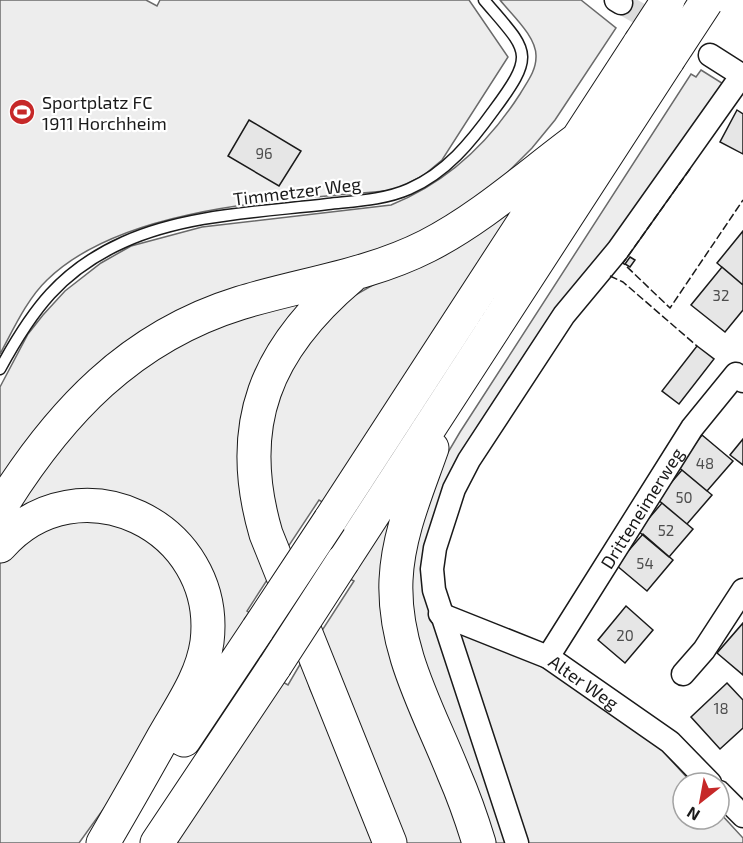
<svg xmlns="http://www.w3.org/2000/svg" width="743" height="843" font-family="'Exo 2',sans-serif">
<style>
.green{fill:#ededed;stroke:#6a6a6a;stroke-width:1.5}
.building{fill:#e6e6e6;stroke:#1a1a1a;stroke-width:1.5}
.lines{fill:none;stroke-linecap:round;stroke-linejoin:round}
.minor-tunnel{stroke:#ddd;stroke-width:22;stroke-dasharray:22 11;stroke-linecap:butt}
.service-casing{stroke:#1a1a1a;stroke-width:13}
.minor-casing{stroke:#1a1a1a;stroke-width:25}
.trunk-casing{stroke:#1a1a1a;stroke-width:35}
.service{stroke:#fff;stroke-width:10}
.minor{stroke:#fff;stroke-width:22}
.trunk{stroke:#fff;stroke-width:33}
.trunk-bridge-casing{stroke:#1a1a1a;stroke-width:35;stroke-linecap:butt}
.trunk-bridge{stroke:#fff;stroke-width:33}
.fence{stroke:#1a1a1a;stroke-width:1.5;stroke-dasharray:8 3;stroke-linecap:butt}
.labels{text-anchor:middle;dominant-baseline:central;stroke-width:4.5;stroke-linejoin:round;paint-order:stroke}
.number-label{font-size:15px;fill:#4d4d4d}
.poi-label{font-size:18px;fill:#1a1a1a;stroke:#fff;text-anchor:start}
.street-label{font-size:18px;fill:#1a1a1a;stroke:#fff}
</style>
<rect width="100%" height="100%" fill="#fff"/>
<path class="green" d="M0,0H146L157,6L160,0H469L508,57L442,160L424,175L396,190C291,200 125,204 47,280C27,299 13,330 0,354Z
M500,0H581L616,28L555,120L532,148L489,191L409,243L205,301L0,496V387L28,334L43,315L65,291L101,263L131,246L202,227L391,205C446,183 488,144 520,94C527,82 536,71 536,57C537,37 512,15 500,0Z
M701,70L725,85L597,264L428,552L510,843H496L484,808L423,664L410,597L416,539L447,454L460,432L691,74L696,77Z
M521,201L324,503L319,500L286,550L267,472L270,421L293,359L350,298Z
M311,294L263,366L269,577L247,611L251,614L213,675L218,657L156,512L0,530L82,415L186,334Z
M401,494L389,535L465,843H403L321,632L354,581L348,578Z
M72,519L132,525L187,577L196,647L133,768L79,843H0V559L24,537Z
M452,627L553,667L659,747L692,783H683V819H719V812L743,838V843H524Z
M302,661L310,689L355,782L377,843H175L281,681L288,685Z"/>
<path class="building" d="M737,110L743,114V154L720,142Z
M249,120L301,151L279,186L228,156Z
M743,231V285L717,263Z
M630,257L635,260L630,267L625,264Z
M722,267L743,285V310L725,332L691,305Z
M697,346L714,359L679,404L662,391Z
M702,435L733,461L707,491L677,466Z
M743,439V465L730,455Z
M682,470L712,495L687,524L657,499Z
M662,503L693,529L669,557L638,531Z
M643,534L673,560L647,591L616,565Z
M626,606L653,630L625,663L598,640Z
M743,623V675L717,653Z
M727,683L743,700V728L720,749L691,717Z"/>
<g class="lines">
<path class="minor-tunnel" d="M621,3L710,55"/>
<g class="service-casing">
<path id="service" d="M0,369C32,310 61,270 124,242C186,214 262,212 328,204C355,201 384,200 409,189C446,173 471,142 494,110C537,52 528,52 484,0"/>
</g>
<g class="minor-casing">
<g id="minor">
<path d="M616,0L621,3"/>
<path d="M710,55L743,76"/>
<path id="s1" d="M440,614L548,657L670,742L710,783"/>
<path id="s2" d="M548,657L692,428L736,374L743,381"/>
<path d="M683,674L704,650L743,590"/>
<path d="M719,792L743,816"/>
<path d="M517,843L434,590L432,569L435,548L454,489L469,460L564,315L618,250L742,75"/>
</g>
</g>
<g class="trunk-casing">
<path id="trunk" d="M351,277C266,349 234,425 266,534L390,843
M432,448C417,491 398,534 396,580C393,650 429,711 454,774C464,797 472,820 479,843
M0,508C59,413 130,337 240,303C302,284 368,276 427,246C480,219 528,176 575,141
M330,520L640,43
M0,546C78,457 221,526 207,642C202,677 181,706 164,736C144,772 124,807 103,843
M343,561L668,60
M184,740L258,629
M157,843L275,666"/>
</g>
<use href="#service" class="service"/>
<use href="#minor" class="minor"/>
<use href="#trunk" class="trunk"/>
<g class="trunk-bridge-casing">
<path id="trunk-bridge" d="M640,43L668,0
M668,60L706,2
M258,629L330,520
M275,666L343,561"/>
</g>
<use href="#trunk-bridge" class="trunk-bridge"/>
<path class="fence" d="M690,169L623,263L670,308L743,200
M610,276L623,282L697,346"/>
</g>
<defs>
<g id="stadium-disc" transform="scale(1.35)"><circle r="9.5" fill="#c62828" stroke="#fff"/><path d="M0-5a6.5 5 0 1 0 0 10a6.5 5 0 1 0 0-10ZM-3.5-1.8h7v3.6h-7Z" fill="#fff"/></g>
</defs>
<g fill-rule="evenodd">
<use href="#stadium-disc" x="22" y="112"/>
</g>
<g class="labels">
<g class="number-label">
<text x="264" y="153">96</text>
<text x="721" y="295">32</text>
<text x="705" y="463">48</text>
<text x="684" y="497">50</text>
<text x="666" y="530">52</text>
<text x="645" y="563">54</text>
<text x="625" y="635">20</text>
<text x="721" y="708">18</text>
</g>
<g class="poi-label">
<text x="42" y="102">Sportplatz FC<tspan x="42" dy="21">1911 Horchheim</tspan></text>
</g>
<g class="street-label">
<text transform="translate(297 191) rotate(-7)">Timmetzer Weg</text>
<text stroke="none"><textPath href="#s2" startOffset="176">Dritteneimerweg</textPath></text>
<text stroke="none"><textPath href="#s1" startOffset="160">Alter Weg</textPath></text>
</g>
</g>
<g transform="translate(701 801) rotate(211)"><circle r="28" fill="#ffffff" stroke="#a3a3a3" stroke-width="1.5"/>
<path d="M0-4.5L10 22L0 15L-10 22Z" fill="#c62828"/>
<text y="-9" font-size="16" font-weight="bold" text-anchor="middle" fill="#1a1a1a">N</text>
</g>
</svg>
